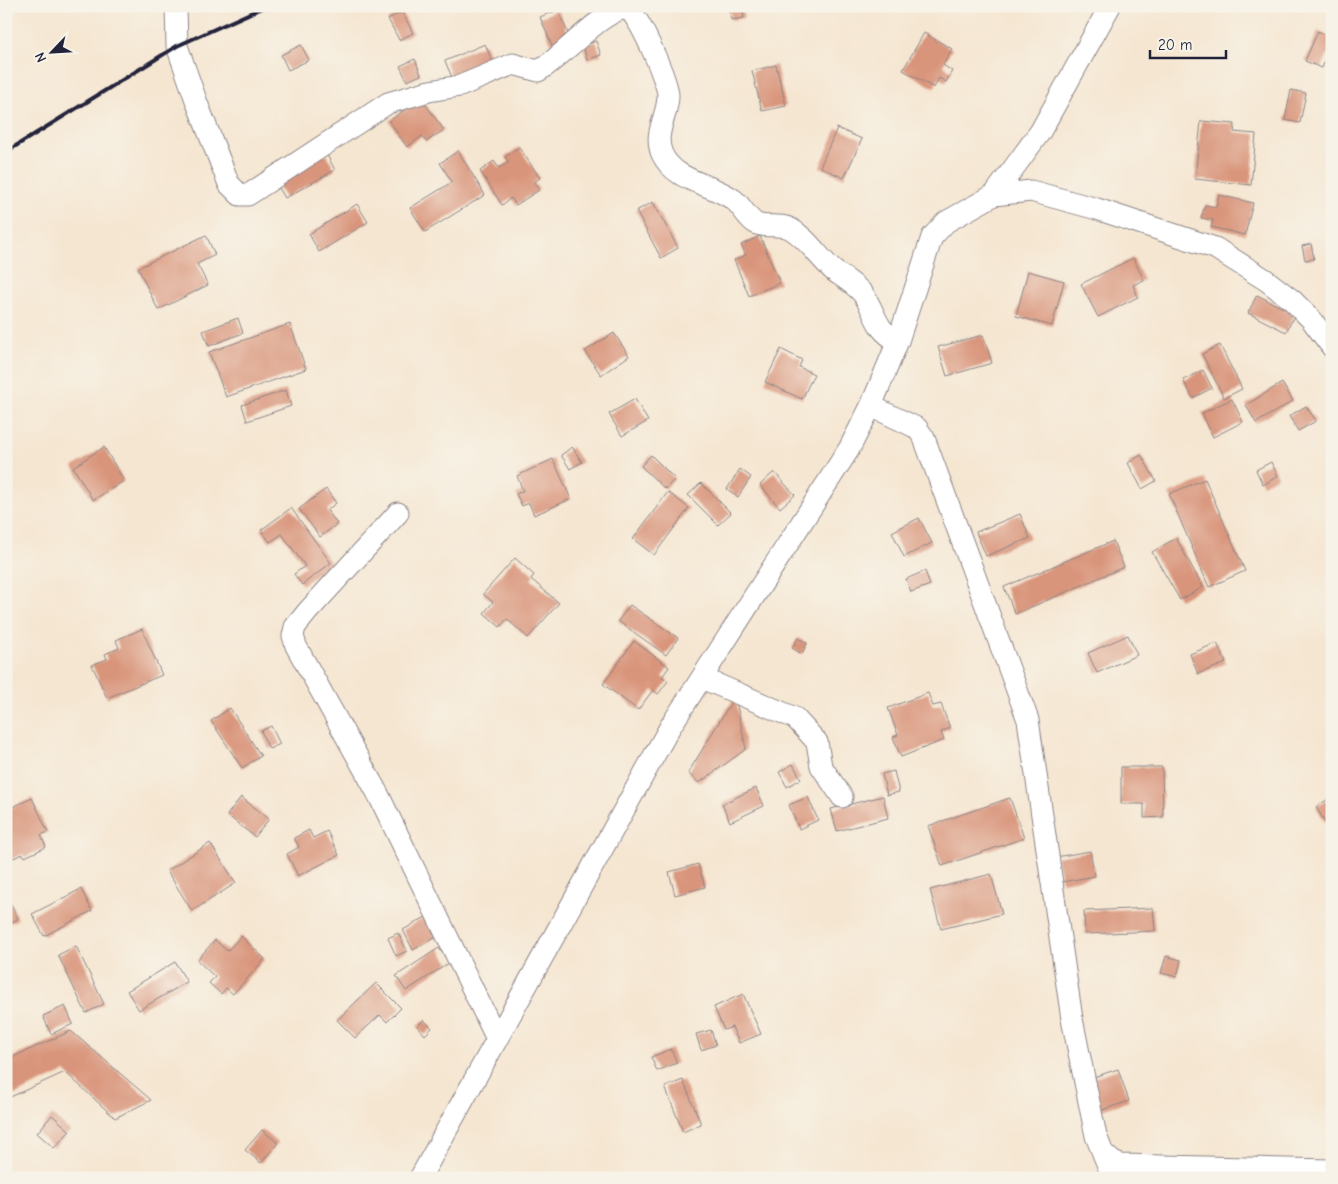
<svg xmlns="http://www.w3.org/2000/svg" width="1338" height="1184" font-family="'Comic Neue',sans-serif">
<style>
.building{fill:#d9957c}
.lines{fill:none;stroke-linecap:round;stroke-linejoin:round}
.minor-casing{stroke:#8c8486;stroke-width:23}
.minor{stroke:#fff;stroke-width:21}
.rail{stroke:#22223b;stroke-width:4}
</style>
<rect width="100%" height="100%" fill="#f7f3e8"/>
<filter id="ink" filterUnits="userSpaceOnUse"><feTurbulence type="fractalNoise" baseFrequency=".02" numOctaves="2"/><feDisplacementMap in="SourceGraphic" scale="10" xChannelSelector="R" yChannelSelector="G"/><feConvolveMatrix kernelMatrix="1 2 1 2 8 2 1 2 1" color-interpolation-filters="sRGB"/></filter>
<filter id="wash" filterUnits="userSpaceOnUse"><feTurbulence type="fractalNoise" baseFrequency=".0096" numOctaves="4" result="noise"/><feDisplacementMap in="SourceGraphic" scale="20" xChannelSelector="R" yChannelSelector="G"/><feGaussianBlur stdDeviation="1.12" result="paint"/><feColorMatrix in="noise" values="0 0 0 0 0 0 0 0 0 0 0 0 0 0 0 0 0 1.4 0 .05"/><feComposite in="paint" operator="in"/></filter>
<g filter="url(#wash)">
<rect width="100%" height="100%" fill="#f5e6d1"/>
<g id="blocks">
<path class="building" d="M729,6H742L744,18L731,20Z
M558,10L571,40L553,48L540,17Z
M402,12L413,33L399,40L388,19Z
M1318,31L1332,38V44L1322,68L1305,61Z
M924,33L952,49L943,65L952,71L946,82L939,78L934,88L903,70Z
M596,41L601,55L587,60L583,46Z
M485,44L494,65L454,82L445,61Z
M301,45L309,60L288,70L281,55Z
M415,59L421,75L407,81L400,66Z
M776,65L786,106L762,111L752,71Z
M1291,90L1306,93L1300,123L1285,120Z
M421,98L444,130L426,142L422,136L407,147L389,121Z
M1201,121L1235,124L1234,132L1256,134L1251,185L1195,179Z
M837,128L862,139L844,178L820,167Z
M519,147L540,178L534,182L539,190L516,205L511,198L502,205L480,171L494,161L499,168L509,162L505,157Z
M458,151L485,195L425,232L410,208L452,182L440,163Z
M326,153L335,170L285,198L275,181Z
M1219,195L1253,203L1245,235L1211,227L1213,220L1201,218L1205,205L1216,207Z
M653,202L678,248L661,258L636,211Z
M357,204L368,222L319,252L309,234Z
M206,235L215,255L197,264L208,285L158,310L138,268Z
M760,236L780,283L749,296L734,260L746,255L741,245Z
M1311,244L1314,259L1305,260L1302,246Z
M1133,258L1144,280L1133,285L1138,297L1098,317L1081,284Z
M1028,271L1064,281L1052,326L1016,316Z
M1257,295L1295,314L1286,332L1248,313Z
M238,318L243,333L209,346L203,331Z
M290,324L306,369L226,397L209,352Z
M614,333L629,356L601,375L585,351Z
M983,335L992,363L947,376L938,347Z
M1220,345L1242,389L1224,398L1202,354Z
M781,349L802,360L799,367L814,374L802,399L765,382Z
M1203,370L1212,388L1193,398L1183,380Z
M1282,383L1293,401L1256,423L1246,405Z
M286,390L291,406L247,421L242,405Z
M635,399L648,421L622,436L609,414Z
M1232,399L1243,422L1213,437L1202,413Z
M1306,406L1316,421L1298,431L1289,416Z
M104,447L124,481L93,500L73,467Z
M572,447L582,462L570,469L561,455Z
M651,455L675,479L665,489L641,466Z
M1141,455L1156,481L1142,489L1128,463Z
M553,459L571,499L534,515L529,503L522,506L516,494L523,491L517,476Z
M1271,462L1278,476L1263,485L1256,470Z
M740,469L751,477L738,497L727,489Z
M774,472L795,495L780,508L760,485Z
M1205,479L1245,571L1209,587L1169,494Z
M701,483L731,513L718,525L688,495Z
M326,489L336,503L327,510L337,524L320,537L299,509Z
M668,492L689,508L654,555L633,539Z
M291,508L331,563L302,585L294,574L305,566L282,534L270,542L261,530Z
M1020,514L1030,538L986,556L976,532Z
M919,518L932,543L904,557L892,532Z
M1176,538L1203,587L1180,600L1152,552Z
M1113,541L1124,567L1015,614L1004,587Z
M515,558L534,575L531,579L559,603L528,638L507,619L500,627L484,613L493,602L483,594Z
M925,571L930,585L911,592L906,579Z
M630,605L678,638L666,655L618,621Z
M142,629L162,675L107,698L92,665L107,659L105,654L119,648L116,640Z
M1128,635L1137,655L1097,673L1088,653Z
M798,638L807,643L802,654L792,648Z
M634,641L669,667L662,677L668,681L658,694L653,690L638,710L603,684Z
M1217,643L1226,663L1198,674L1190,654Z
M928,693L933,706L941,704L950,728L941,732L944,740L901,757L893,737L898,735L888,708Z
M735,696L746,749L699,783L688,773Z
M230,708L261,756L242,768L211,721Z
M271,726L280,744L269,749L261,731Z
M793,764L801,779L787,787L779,772Z
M1121,767H1162L1163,817L1144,818V804H1121Z
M894,771L899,792L887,795L882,774Z
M756,788L764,806L730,822L722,804Z
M883,796L888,818L837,831L831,809Z
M241,797L269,819L255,837L227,815Z
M808,797L818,820L799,829L789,805Z
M32,798L48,832L41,835L46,847L25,857L23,854L6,861V810Z
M1010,798L1024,838L942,866L928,826Z
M1330,798L1332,818L1325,822L1316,807Z
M309,830L313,838L327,831L339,855L298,876L287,854L299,847L294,838Z
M210,843L236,883L192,911L167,871Z
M1090,851L1095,876L1062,882L1056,857Z
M698,864L705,887L675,895L669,872Z
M991,874L1002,914L941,929L930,890Z
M81,889L92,911L44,936L32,914Z
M6,894L18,919L6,925Z
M1153,908L1155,931L1085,934L1084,911Z
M429,915L440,935L413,950L403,930Z
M398,933L407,951L396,956L388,938Z
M241,936L265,959L233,994L226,988L221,994L209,983L215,977L197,960L215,940L227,951Z
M76,946L104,1004L86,1013L58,955Z
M439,948L449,963L406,991L396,976Z
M1166,956L1181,960L1177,977L1161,973Z
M175,962L187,982L139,1010L127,991Z
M376,983L401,1008L387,1022L380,1015L355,1038L337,1020Z
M743,994L761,1034L739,1043L732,1027L724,1030L714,1007Z
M65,1006L73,1024L51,1034L43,1016Z
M424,1020L432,1028L425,1035L417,1026Z
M711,1030L716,1045L701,1050L696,1034Z
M71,1031L151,1100L115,1118L65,1072L6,1099V1060Z
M671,1049L677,1063L657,1071L651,1057Z
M1118,1069L1129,1101L1099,1111L1088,1079Z
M683,1080L701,1124L683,1132L665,1087Z
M52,1115L70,1131L54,1148L37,1133Z
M262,1130L278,1143L261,1163L245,1150Z"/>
</g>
</g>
<g filter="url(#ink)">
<use href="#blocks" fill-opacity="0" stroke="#8c8486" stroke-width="1"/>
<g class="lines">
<g class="minor-casing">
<path id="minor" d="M176,6L177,46L197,103L229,184L240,195H248L388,103L429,91L460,86L513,64L538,71C559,61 604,7 627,9C637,10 669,84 668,96C668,116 653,133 662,154C675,182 711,183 734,200C742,206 748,220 757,224C767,228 781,223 791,229C808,239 819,258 834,271C844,278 855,284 863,294C877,314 874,329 898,341
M994,195L1040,132L1110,6
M871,406L917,428L924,438L1028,720L1072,1019L1096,1136L1113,1178
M398,513L308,611L295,627L293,636L296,646L378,794L497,1039
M702,678L795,718L817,742L821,766L842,797
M1103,1153L1113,1162L1121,1165L1332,1170
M420,1178L670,727L849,449L871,406L898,341L932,237L946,222L994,195L1031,191L1097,209L1215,248L1266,280L1292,300L1311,319L1332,347"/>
</g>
<use href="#minor" class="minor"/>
<path class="rail" d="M6,152L177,46L266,6"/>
</g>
</g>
<rect width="1338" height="1184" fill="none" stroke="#f7f3e8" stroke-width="25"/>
<g transform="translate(52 52) rotate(245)" stroke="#f7f3e8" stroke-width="4" paint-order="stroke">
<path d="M0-4L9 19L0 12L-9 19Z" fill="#22223b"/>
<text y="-8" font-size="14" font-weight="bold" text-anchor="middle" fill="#22223b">N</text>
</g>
<path d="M1150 50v8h76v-8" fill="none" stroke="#22223b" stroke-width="2.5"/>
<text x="1158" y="50" font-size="15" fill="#22223b" stroke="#f7f3e8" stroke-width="4" paint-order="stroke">20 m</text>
</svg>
